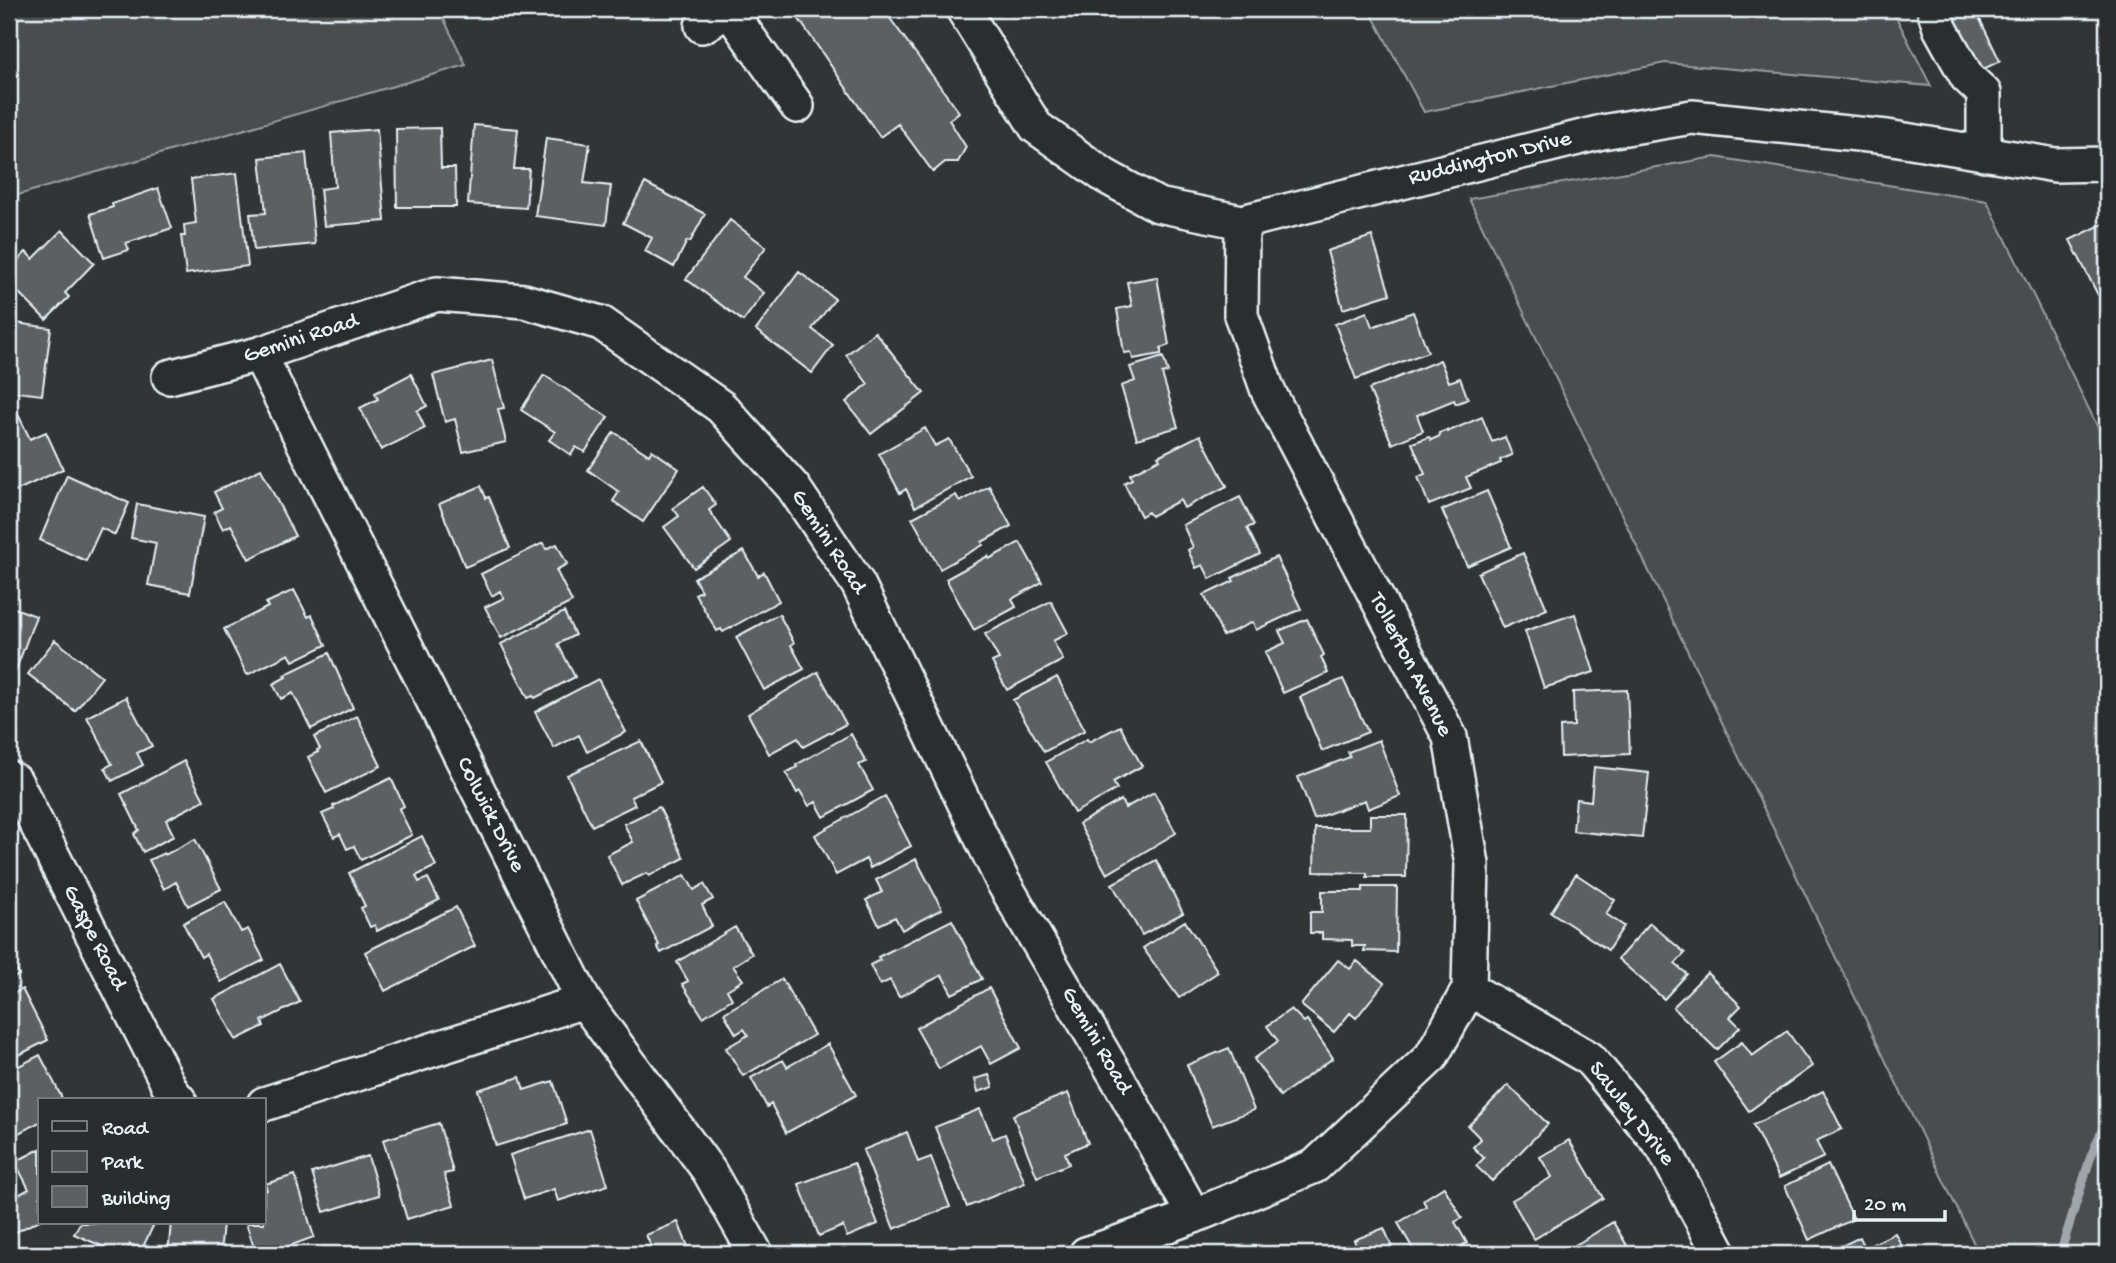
<svg xmlns="http://www.w3.org/2000/svg" width="2116" height="1263" font-family="'Gochi Hand',sans-serif">
<style>
.green{fill:#494d4f;stroke:#989fa4;stroke-width:2}
.lines{fill:none;stroke-linecap:round;stroke-linejoin:round}
.stream{stroke:#9fa5aa;stroke-width:9}
.building{fill:#5c6063;stroke:#e8f1f8;stroke-width:2}
.minor-casing{stroke:#e8f1f8;stroke-width:38}
.minor{stroke:#2a2d2e;stroke-width:33}
.labels{text-anchor:middle;dominant-baseline:central;stroke-width:7;stroke-linejoin:round;paint-order:stroke}
.street-label{font-size:23px;fill:#e8f1f8;stroke:#2a2d2e}
</style>
<rect width="100%" height="100%" fill="#323536"/>
<filter id="ink" filterUnits="userSpaceOnUse"><feTurbulence type="fractalNoise" baseFrequency=".0143" numOctaves="2"/><feDisplacementMap in="SourceGraphic" scale="14" xChannelSelector="R" yChannelSelector="G"/><feConvolveMatrix kernelMatrix="1 2 1 2 8 2 1 2 1" color-interpolation-filters="sRGB"/></filter>
<g filter="url(#ink)">
<path class="green" d="M9,9H439L466,65L11,197L9,190Z
M1369,9H1892L1931,86L1665,63L1424,112Z
M1715,157L1987,201L2107,446V1254H1979L1469,199Z"/>
<g class="lines">
<path class="stream" d="M2060,1254L2091,1156L2107,1119"/>
</g>
<path class="building" d="M792,9H883L959,112L949,120L966,147L958,162H945L933,172L898,124L880,137Z
M1937,9H1975L2000,61L1967,77Z
M474,125L518,129L514,169H529L526,208L468,204Z
M440,128L441,168H455L456,207H397L396,129Z
M377,129L385,221L324,226L320,189L335,187L331,133Z
M546,138L590,144L584,183L611,186L606,225L535,216Z
M306,153L315,244L254,250L250,214L266,213L260,158Z
M237,173L248,266L186,274L181,236H185L184,225L196,223L191,179Z
M645,183L705,214L690,242L687,241L674,267L645,251L652,238L623,223Z
M158,188L172,228L126,243L129,250L104,258L90,214L113,207L112,204Z
M730,220L766,247L743,277L764,293L743,321L686,279Z
M2107,222V290L2098,295L2070,240Z
M62,230L94,263L65,293L69,297L46,320L9,283L15,278L9,269L26,252L33,259Z
M1372,236L1390,294L1343,309L1327,251Z
M799,272L835,299L812,329L833,345L812,373L756,330Z
M1157,277L1169,345L1161,348V354L1133,359L1131,352L1124,353L1117,309L1132,306L1127,282Z
M1367,312L1372,327L1413,312L1428,352L1356,379L1335,324Z
M9,322L51,328L42,395L9,391Z
M875,332L924,393L871,434L846,402L868,384L846,355Z
M1163,357L1168,372L1162,374L1178,427L1137,439L1121,386L1135,381L1130,367Z
M492,360L504,408L498,409L506,442L463,452L455,419L445,422L433,375Z
M1440,360L1449,382L1460,378L1468,399L1456,404L1454,400L1417,415L1423,431L1392,444L1369,389Z
M411,374L427,406L417,411L425,428L381,450L360,408L378,399L375,393Z
M544,375L608,417L585,452L576,447L571,455L549,440L555,432L521,410Z
M14,406L30,439L46,432L63,469L9,494V409Z
M1482,417L1492,442L1505,437L1512,455L1500,460L1501,463L1466,477L1471,488L1429,505L1418,477L1425,474L1412,443L1429,437L1431,440L1440,436L1439,433L1447,430V432Z
M925,428L935,446L949,439L971,476L915,507L906,489L900,493L879,454Z
M614,432L649,455L652,450L679,469L643,522L613,501L619,492L588,470Z
M1200,435L1227,486L1184,508L1180,500L1151,516L1148,512L1141,516L1124,483L1132,479L1130,474L1160,459L1158,456Z
M261,469L295,536L249,559L231,525L223,529L214,512L222,508L214,492Z
M67,475L129,503L115,535L101,528L86,561L40,540Z
M481,486L486,498L489,497L510,548L465,567L439,504Z
M989,486L1011,526L982,542L983,545L940,569L912,518L956,495L960,502Z
M703,487L716,505L709,510L731,542L694,568L664,527L679,516L673,508Z
M1487,491L1511,547L1467,566L1442,510Z
M1240,497L1254,525L1247,528L1260,554L1210,579L1203,565L1196,568L1188,550L1193,547L1183,525Z
M137,504L204,517L190,593L148,585L156,543L131,538Z
M1020,542L1042,582L1012,599L1016,607L974,630L946,579L988,556L989,559Z
M543,543L546,549L557,544L567,564L556,570L572,602L501,638L485,607L504,598L500,591L492,596L481,574Z
M744,551L758,576L764,572L779,601L723,632L721,629L717,631L695,594L701,591L694,578Z
M1523,553L1547,609L1503,628L1478,573Z
M1276,557L1301,609L1256,630L1253,622L1223,636L1204,595L1234,581L1232,578Z
M294,590L308,617L312,615L326,645L293,661L289,654L247,675L224,629L268,607L266,603Z
M9,599L15,601L12,607L36,616L14,675L9,673Z
M1051,601L1068,633L1053,641L1063,660L1007,690L992,662L999,659L985,634Z
M564,612L575,635L558,644L575,677L535,698L533,696L528,698L501,644Z
M779,614L794,643L791,645L804,669L764,690L736,637Z
M1575,614L1594,672L1544,688L1525,631Z
M1307,619L1324,655L1321,657L1328,673L1283,693L1265,652L1285,643L1279,631Z
M55,640L102,677L75,711L28,674Z
M329,653L353,708L311,729L293,693L281,699L273,684L286,677L284,675Z
M818,672L846,724L803,747L798,738L769,754L748,714Z
M1057,677L1085,730L1044,752L1013,700Z
M598,679L626,732L587,752L579,735L554,748L535,712Z
M1343,679L1368,732L1322,751L1300,697Z
M1627,690L1630,754L1561,757L1560,727L1574,726L1573,692Z
M126,697L152,746L137,753L143,765L112,781L105,768L112,764L87,717Z
M357,716L381,766L326,793L308,757L318,752L317,750L320,749L314,737Z
M1120,726L1142,766L1113,782L1117,789L1074,813L1046,762L1087,739L1089,742Z
M851,734L866,762L859,765L873,790L824,817L816,802L809,806L800,791L797,793L786,773L797,767L796,765Z
M1379,740L1400,796L1368,809L1365,800L1314,819L1298,777L1350,757L1348,752Z
M641,741L661,782L631,797L635,805L592,826L567,775Z
M184,761L204,800L166,820L174,836L143,852L134,834L139,830L121,794Z
M1594,767L1649,773L1642,838L1573,831L1576,799L1591,801Z
M391,778L404,806L399,809L412,835L361,860L354,846L347,849L340,834L334,837L322,814L334,809L333,806Z
M1154,792L1176,833L1107,874L1079,824L1121,800L1125,808Z
M885,796L911,846L870,868L866,859L836,875L815,835Z
M659,807L684,858L649,876L647,873L622,885L607,855L633,842L624,824Z
M1370,815H1407L1406,877H1367V873L1314,872L1315,828H1370Z
M422,836L436,866L416,876L419,882L428,878L439,900L377,931L375,925L370,927L361,908L365,906L349,873Z
M195,839L221,889L188,906L176,882L164,889L149,860L164,853L165,855Z
M916,859L942,909L902,930L895,917L879,925L866,900L882,892L876,880Z
M1156,860L1183,913L1142,935L1112,884Z
M1576,874L1615,900L1606,914L1624,926L1608,950L1551,912Z
M685,875L694,890L704,884L713,899L702,905L712,926L661,953L657,946L659,945L636,901Z
M1363,887H1397L1396,952L1364,951L1365,946H1352V940L1322,939V933H1310V912H1322V891H1363Z
M225,902L241,932L248,929L264,960L221,982L206,954L201,957L183,923Z
M456,907L475,946L385,991L365,952Z
M952,920L982,979L952,994L942,975L899,997L890,980L880,985L870,965L880,960L878,957Z
M1185,921L1218,972L1179,998L1143,948Z
M1650,923L1685,953L1675,964L1687,974L1664,999L1618,959Z
M735,927L752,954L733,966L743,980L727,990L732,999L703,1017L682,984L688,981L677,962Z
M9,955L19,975L9,980Z
M1338,960L1350,969L1357,961L1384,983L1356,1018L1350,1013L1334,1032L1301,1005Z
M280,964L300,1002L262,1021L264,1026L236,1040L214,999Z
M1707,973L1741,1006L1730,1017L1740,1027L1717,1050L1673,1007Z
M782,979L814,1035L743,1076L726,1048L748,1035L744,1029L736,1034L724,1013Z
M989,988L1021,1048L991,1064L981,1046L939,1069L916,1028Z
M22,989L48,1040L9,1060V996Z
M1291,1009L1304,1022L1307,1020L1333,1058L1280,1096L1254,1059L1278,1041L1267,1026Z
M1787,1031L1812,1066L1749,1111L1714,1062L1742,1042L1752,1056Z
M828,1044L856,1095L786,1133L771,1104L767,1107L751,1078L783,1060L787,1067Z
M1229,1048L1254,1110L1212,1126L1187,1065Z
M40,1055L63,1100H40V1122L9,1138V1108L11,1107L9,1103V1071Z
M989,1075L993,1087L978,1092L975,1079Z
M520,1077L524,1090L553,1081L567,1124L496,1146L478,1090Z
M1508,1085L1548,1124L1492,1181L1476,1166L1484,1158L1473,1147L1481,1139L1468,1126Z
M1823,1091L1842,1129L1816,1141L1824,1157L1779,1178L1753,1125Z
M1068,1093L1088,1143L1065,1153L1069,1164L1037,1177L1013,1115Z
M980,1109L993,1139L1005,1134L1025,1183L967,1207L935,1127Z
M439,1123L453,1172L444,1174L454,1205L407,1219L383,1140Z
M590,1129L608,1185L558,1201L554,1189L524,1199L510,1155Z
M907,1132L918,1162L931,1157L950,1207L894,1229L863,1150Z
M1569,1140L1603,1198L1534,1239L1512,1200L1552,1177L1540,1157Z
M40,1149V1220L14,1233L9,1223V1200L29,1189L15,1162Z
M368,1156L379,1195L324,1212L312,1173Z
M854,1163L878,1224L847,1237L843,1226L819,1236L799,1184Z
M1828,1165L1854,1219L1809,1240L1785,1186Z
M295,1175L314,1237L267,1254H256L246,1223H264V1191L267,1190L265,1184Z
M1444,1187L1462,1218L1455,1222L1467,1243L1447,1254H1416L1398,1223L1426,1206L1423,1200Z
M678,1222L691,1254H635L634,1252L651,1246L646,1235Z
M1613,1222L1632,1254H1559L1579,1243Z
M80,1223H151L154,1224L142,1249L130,1244L126,1254H120L74,1234Z
M171,1223H223L220,1254H168Z
M1384,1228L1395,1254H1343L1357,1248L1354,1240Z
M1895,1233L1906,1254H1825L1860,1237L1865,1248Z
M615,1247L618,1254H597Z"/>
<g class="lines">
<g class="minor-casing">
<path id="minor" d="M963,9L1036,127L1105,176L1158,205L1242,222L1602,132L1692,117L1887,137L2055,165L2107,164
M1934,9L1940,28L1967,77L1984,93V154
M729,10L797,106
M702,26L731,9
M259,354L584,1001L709,1171L756,1254
M169,377L259,354L437,294L524,301L601,323L721,407L793,487L858,584L1003,882L1122,1086L1194,1216
M9,778L15,781L172,1092L179,1100
M1469,989L1589,1058L1663,1147L1720,1254
M264,1104L584,1001
M1086,1254L1194,1216L1315,1166L1431,1057L1469,989L1472,864L1450,737L1268,391L1241,315L1242,222"/>
</g>
<use href="#minor" class="minor"/>
</g>
</g>
<g class="labels">
<g class="street-label">
<text transform="translate(1490 159) rotate(-14)">Ruddington Drive</text>
<text transform="translate(301 339) rotate(-18)">Gemini Road</text>
<text transform="translate(828 542) rotate(57)">Gemini Road</text>
<text transform="translate(1410 665) rotate(63)">Tollerton Avenue</text>
<text transform="translate(490 815) rotate(63)">Colwick Drive</text>
<text transform="translate(94 938) rotate(63)">Gaspe Road</text>
<text transform="translate(1096 1041) rotate(60)">Gemini Road</text>
<text transform="translate(1631 1114) rotate(52)">Sawley Drive</text>
</g>
</g>
<rect width="2116" height="1263" fill="none" stroke="#2a2d2e" stroke-width="35"/>
<rect x="18" y="18" width="2081" height="1228" fill="none" stroke="#e8f1f8" stroke-width="2.5" filter="url(#ink)"/>
<rect x="38" y="1098" width="228" height="126" fill="#2a2d2e" stroke="#767b7f" stroke-width="2"/>
<rect x="52" y="1121" width="35" height="10" fill="#2a2d2e" stroke="#767b7f" stroke-width="2"/>
<text x="102" y="1134" font-size="21" fill="#e8f1f8">Road</text>
<rect x="52" y="1151" width="35" height="21" fill="#494d4f" stroke="#767b7f" stroke-width="2"/>
<text x="102" y="1168" font-size="21" fill="#e8f1f8">Park</text>
<rect x="52" y="1186" width="35" height="21" fill="#5c6063" stroke="#767b7f" stroke-width="2"/>
<text x="102" y="1204" font-size="21" fill="#e8f1f8">Building</text>
<path d="M1854 1210v10h91v-10" fill="none" stroke="#e8f1f8" stroke-width="3.5"/>
<text x="1864" y="1210" font-size="21" fill="#e8f1f8" stroke="#2a2d2e" stroke-width="5" paint-order="stroke">20 m</text>
</svg>
